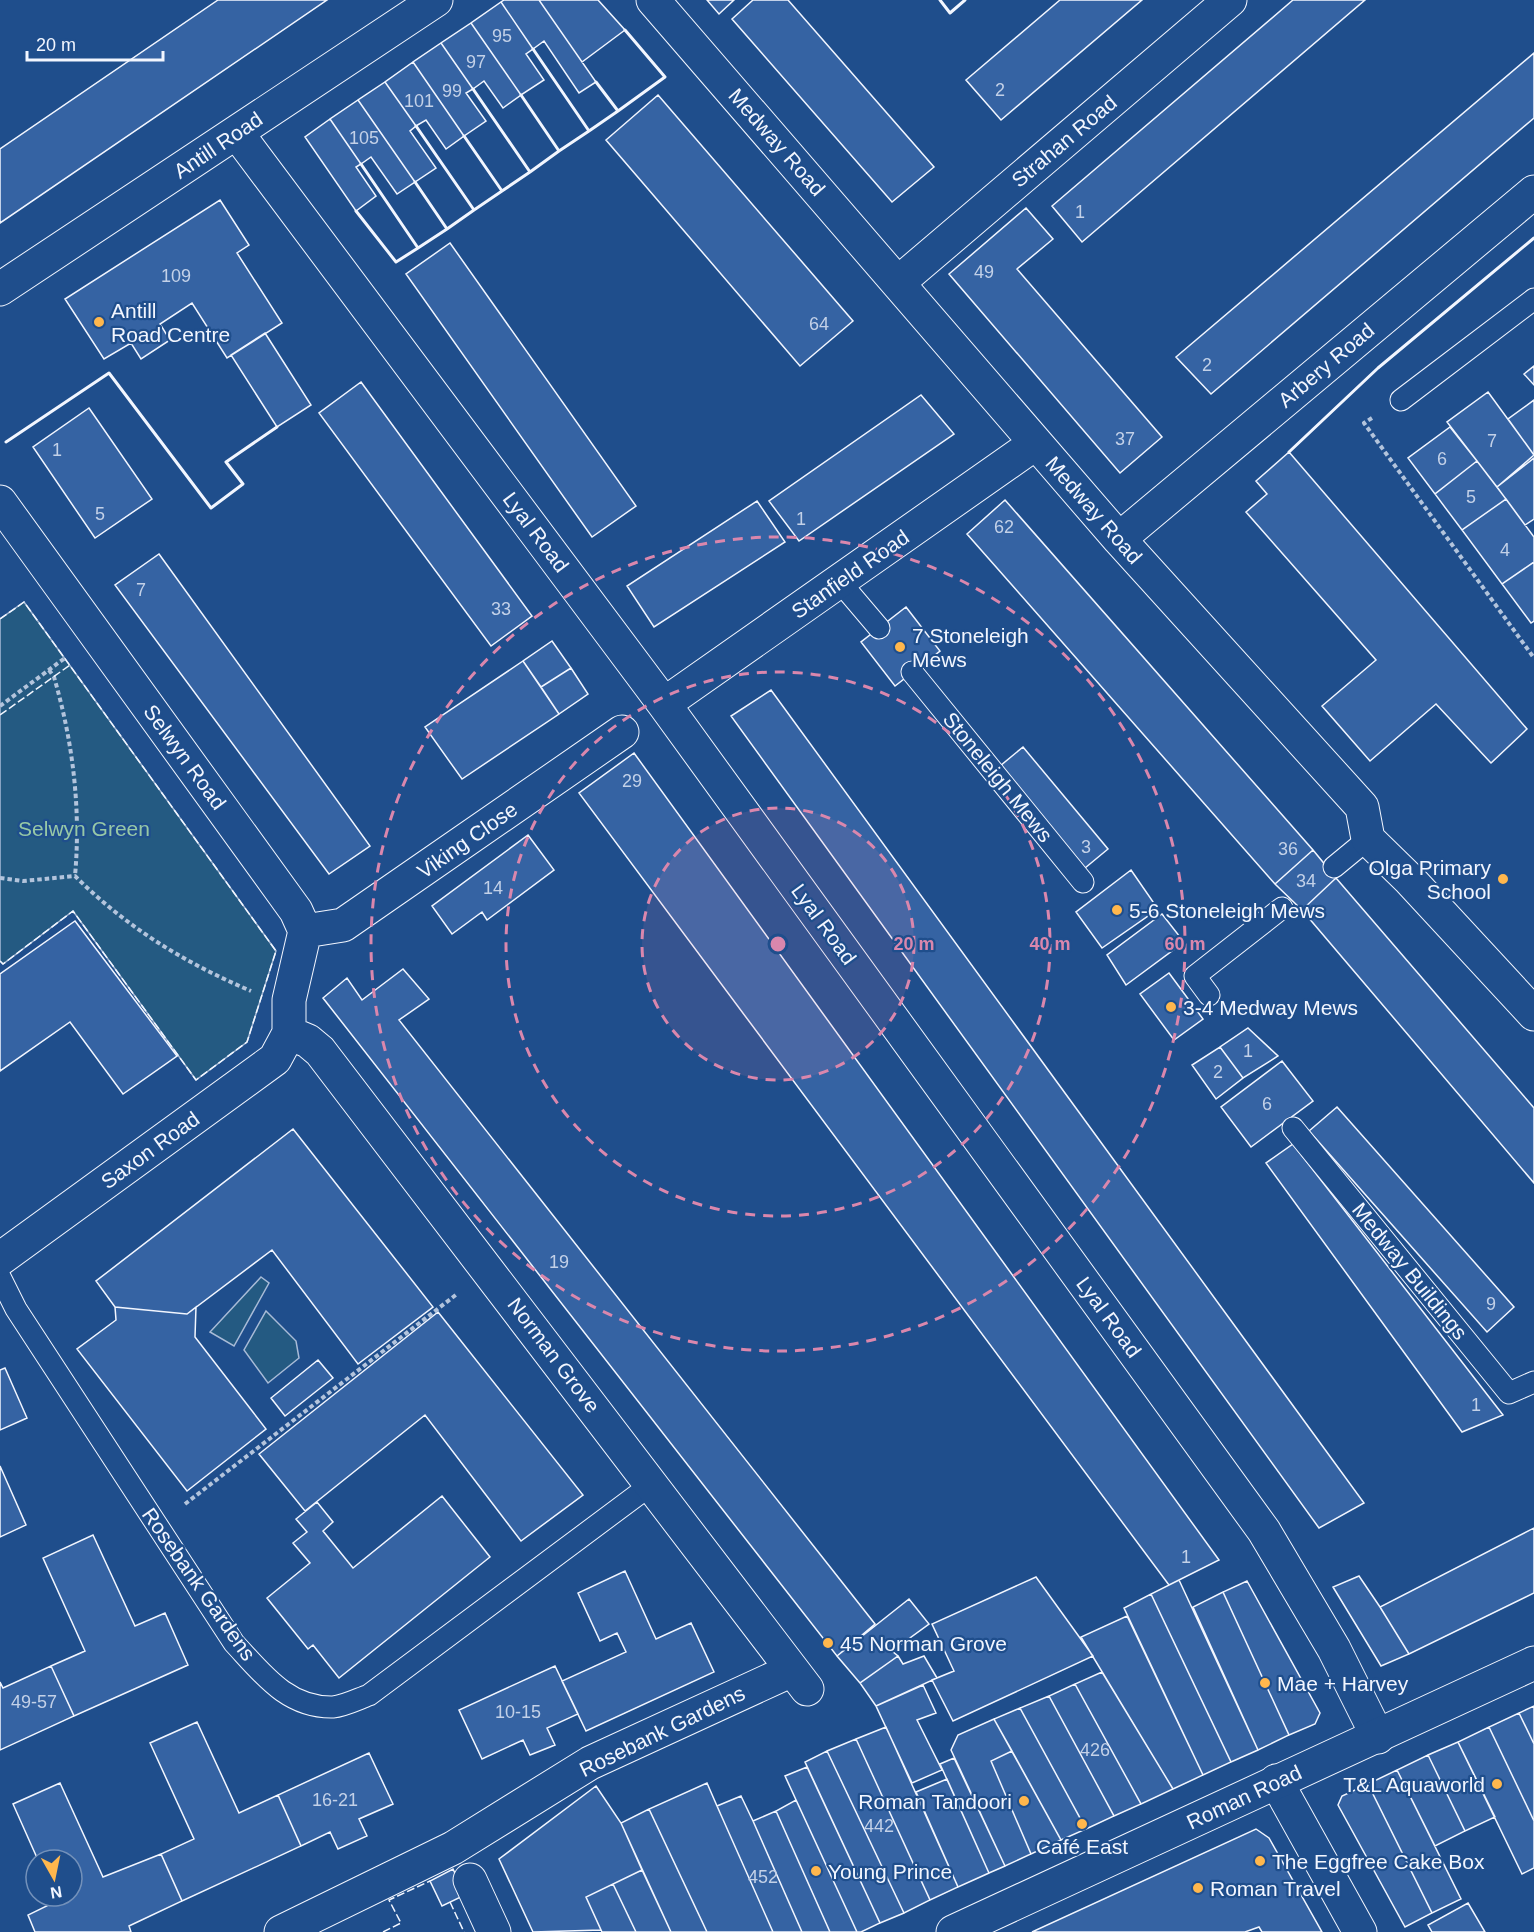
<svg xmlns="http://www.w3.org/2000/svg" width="1534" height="1932" font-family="Helvetica,sans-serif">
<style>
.green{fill:#245a82;stroke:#a8bbd7;stroke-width:1.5}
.building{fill:#3563a3;stroke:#f2f6ff;stroke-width:1.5}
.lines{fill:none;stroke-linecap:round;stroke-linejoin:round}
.service-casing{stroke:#f2f6ff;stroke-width:23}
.minor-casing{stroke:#f2f6ff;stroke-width:35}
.secondary-casing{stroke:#f2f6ff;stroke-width:35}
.path{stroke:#b3c4dc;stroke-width:4;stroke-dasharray:4.5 3;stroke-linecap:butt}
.service{stroke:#1f4e8c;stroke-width:21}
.minor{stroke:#1f4e8c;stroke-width:33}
.secondary{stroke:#1f4e8c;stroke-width:33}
.fence{stroke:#f2f6ff;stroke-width:1.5;stroke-dasharray:8 3;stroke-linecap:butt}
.wall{stroke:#f2f6ff;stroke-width:3}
.ring{fill:none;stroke:#da87ad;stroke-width:3;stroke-dasharray:10 8}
.poi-dot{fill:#ffb74d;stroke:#1f4e8c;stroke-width:2}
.labels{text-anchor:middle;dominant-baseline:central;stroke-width:4.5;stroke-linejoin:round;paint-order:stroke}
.number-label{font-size:18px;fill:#c3d1e8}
.street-label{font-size:21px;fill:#f2f6ff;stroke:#1f4e8c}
.poi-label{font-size:21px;fill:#f2f6ff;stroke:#1f4e8c;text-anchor:start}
.park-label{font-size:21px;fill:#97c8a6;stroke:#1f4e8c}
.centre{fill:#da87ad;stroke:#1f4e8c;stroke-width:3}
.ring-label{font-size:18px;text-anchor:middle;font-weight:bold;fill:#da87ad;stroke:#1f4e8c;stroke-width:4.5;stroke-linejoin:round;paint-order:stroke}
</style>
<rect width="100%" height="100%" fill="#1f4e8c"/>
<path class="green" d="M24,602L276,951L247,1042L196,1080L73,911L3,964L0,961V619Z
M261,1277L269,1283L234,1346L210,1332Z
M266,1311L296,1341L299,1358L268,1383L244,1350Z"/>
<path class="building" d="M218,0H327L0,223V149Z
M504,0H539L596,82L579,93L544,41L533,49L501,2Z
M539,0H598L625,30L582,62Z
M707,0H734L719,14Z
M753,0H788L934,167L892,202L732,19Z
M1060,0H1142L1001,120L966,80Z
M1293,0H1365L1082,242L1052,206Z
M501,2L533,49L526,54L544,80L521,95L471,23Z
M471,23L521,95L503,108L484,81L473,89L441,43Z
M441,43L473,89L466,93L486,121L464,136L413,62Z
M1534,53V118L1211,394L1176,357Z
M413,62L464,136L446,149L426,120L416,126L385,82Z
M385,82L416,126L410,131L436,168L415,182L358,100Z
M658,95L853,321L800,366L606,140Z
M358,100L415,182L397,194L371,157L361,164L330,119Z
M330,119L361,164L356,167L376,196L356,211L305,137Z
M220,200L249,245L237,253L282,323L227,358L192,303L160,324L170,340L141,359L131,343L104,359L65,299Z
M1026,208L1053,239L1017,269L1162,437L1120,473L949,274Z
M450,243L636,506L592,537L406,274Z
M265,333L311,405L277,427L231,355Z
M1534,366V385L1524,374Z
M361,382L532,616L491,646L319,413Z
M1488,392L1534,455L1497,487L1447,422Z
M921,395L954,434L799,541L769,501Z
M1534,400V455L1508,419Z
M89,408L152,499L95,538L33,447Z
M1450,427L1477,461L1435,494L1408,458Z
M1289,452L1527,729L1491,763L1436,704L1370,761L1322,706L1376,660L1246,512L1267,494L1256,481Z
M1534,458V519L1525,525L1497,487Z
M1477,461L1506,499L1462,530L1435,494Z
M1506,499L1534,537V562L1502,584L1462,530Z
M1005,500L1313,850L1275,884L967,534Z
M757,501L785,542L654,627L627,586Z
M159,554L370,846L329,874L115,585Z
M1534,562V621L1531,623L1502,584Z
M906,607L940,651L895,686L861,642Z
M552,641L571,668L541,687L523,661Z
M523,661L559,714L462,779L425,727Z
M571,668L588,694L559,714L541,687Z
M771,690L1364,1503L1319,1528L731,716Z
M1023,747L1108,849L1085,868L1000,766Z
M634,753L1219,1560L1169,1585L579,793Z
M528,835L554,870L487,920L482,912L452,934L432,906Z
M1313,850L1336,878L1302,910L1275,884Z
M1131,870L1158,909L1102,948L1076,912Z
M1336,878L1534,1108V1183L1302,910Z
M1162,914L1184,942L1126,985L1107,955Z
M75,921L177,1056L123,1094L70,1022L0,1071V974Z
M403,969L429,999L399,1020L875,1624L837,1656L323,998L347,978L362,1000Z
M1169,973L1203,1019L1174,1040L1140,994Z
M1248,1028L1278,1056L1243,1078L1220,1047Z
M1220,1047L1243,1078L1216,1099L1192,1065Z
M1282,1061L1313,1101L1251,1147L1221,1107Z
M1337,1107L1514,1307L1487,1332L1309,1131Z
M293,1129L433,1307L358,1364L272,1250L187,1314L115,1307L96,1281Z
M1293,1144L1503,1415L1462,1432L1266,1163Z
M115,1307L187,1314L196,1307L195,1337L266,1429L187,1491L77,1349L116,1320Z
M438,1312L583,1495L521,1541L425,1415L305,1511L259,1454Z
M318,1360L333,1378L285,1416L271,1398Z
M5,1368L27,1418L0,1430V1370Z
M0,1466L26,1525L0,1537Z
M442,1496L490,1557L339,1678L313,1645L308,1649L267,1598L310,1563L293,1543L307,1532L296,1519L317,1502L333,1522L323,1531L353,1568Z
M1534,1528V1593L1409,1654L1380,1607Z
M93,1535L135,1626L165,1613L188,1665L74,1716L51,1666L85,1651L43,1558Z
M625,1571L656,1639L691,1623L714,1672L586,1731L562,1681L626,1652L617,1633L600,1641L578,1593Z
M1359,1576L1380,1607L1409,1654L1381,1666L1333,1587Z
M1036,1577L1093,1656L953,1721L932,1680L954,1671L932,1624Z
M1179,1580L1258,1750L1231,1762L1151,1594Z
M1247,1581L1320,1713L1315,1724L1289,1735L1223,1592Z
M1223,1592L1289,1735L1258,1750L1193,1607Z
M1151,1594L1231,1762L1203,1775L1124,1608Z
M909,1599L929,1624L892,1651L898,1656L860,1683L837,1656Z
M1127,1616L1203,1775L1173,1789L1081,1637Z
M898,1656L903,1664L924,1656L937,1678L876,1706L860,1683Z
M51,1666L74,1716L0,1750V1682L3,1688Z
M555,1666L578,1714L547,1728L555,1745L530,1755L523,1740L482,1759L459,1710Z
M1102,1672L1173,1789L1141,1804L1075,1684Z
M1075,1684L1141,1804L1114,1816L1049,1696Z
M923,1685L936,1713L917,1720L942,1770L912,1783L876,1706Z
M1049,1696L1114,1816L1086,1829L1020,1708Z
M1534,1706V1744L1519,1713Z
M1020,1708L1086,1829L1061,1840L994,1719Z
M1519,1713L1534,1744V1821L1489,1727Z
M994,1719L1012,1751L991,1761L1031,1854L1005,1866L951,1750L958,1735Z
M197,1722L239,1813L278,1795L301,1846L182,1901L161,1854L194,1839L150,1743Z
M886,1727L958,1887L930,1900L856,1739Z
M1489,1727L1534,1821V1868L1522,1874L1458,1742Z
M856,1739L930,1900L904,1913L827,1751Z
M1458,1742L1495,1817L1465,1831L1428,1755Z
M827,1751L904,1913L880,1923L805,1762Z
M1012,1751L1061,1840L1031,1854L991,1761Z
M369,1753L393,1804L359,1819L367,1836L338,1849L330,1832L301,1846L278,1795Z
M1428,1755L1465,1831L1435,1846L1397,1770Z
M954,1758L1005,1866L989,1873L940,1764Z
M807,1767L880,1923L861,1932H857L785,1776Z
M1397,1770L1461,1899L1432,1913L1368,1784Z
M947,1779L989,1873L958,1887L916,1792Z
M60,1783L103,1877L161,1854L182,1901L129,1926L131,1932H35L28,1915L57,1901L55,1896H72V1860H38L13,1804Z
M707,1783L717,1806L773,1932H707L649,1809Z
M1368,1784L1432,1913L1405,1927L1338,1805L1342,1796Z
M596,1786L621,1823L642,1870L586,1897L601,1930L533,1932L499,1859Z
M741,1796L753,1821L802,1932H773L717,1806Z
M796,1800L857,1932H830L776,1811Z
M649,1809L707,1932H671L621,1823Z
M776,1811L830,1932H802L753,1821Z
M1256,1829L1269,1838L1322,1932H1262L1259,1927L1245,1932H1032Z
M453,1869L465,1895L442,1906L430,1881Z
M642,1870L671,1932H636L613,1884Z
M613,1884L636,1932H602L586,1897Z
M1468,1903L1485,1932H1432L1428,1925Z"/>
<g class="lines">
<g class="service-casing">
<path id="service" d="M1401,400L1534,299
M840,582L879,628
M912,672L1083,882
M1334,867L1368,839
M1209,995L1195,976L1282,908
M1293,1128L1509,1393L1534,1382
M0,1277L16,1309L234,1643C262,1673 287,1708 333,1707C344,1706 358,1699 369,1695L652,1484"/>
</g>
<g class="minor-casing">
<path id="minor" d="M653,0L1119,539L1362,807L1368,839L1410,880L1534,1014
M237,133L664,704L1264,1531L1334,1649L1378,1737
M899,282L1230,0
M0,289L436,0
M0,502L296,911L305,931L289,1000V1033L275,1059L0,1259
M1119,539L1534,192
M664,704L1036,443
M305,931L343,925L622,732
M289,1033L308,1041L320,1051L807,1689
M1276,1781L1360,1932
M470,1880L494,1932
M281,1932L453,1848L590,1763L792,1670"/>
</g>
<g class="secondary-casing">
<path id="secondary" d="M953,1932L1534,1663"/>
</g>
<path class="path" d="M1372,418L1364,423L1534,658
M49,670L54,677C73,742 81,809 75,876
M0,706L65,658
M0,878L23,881L75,876C126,927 185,963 251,991
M185,1504L457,1294"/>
<use href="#service" class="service"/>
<use href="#minor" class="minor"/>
<use href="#secondary" class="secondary"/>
<path class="fence" d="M0,619L24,602L276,951L247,1042L196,1080L73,911L3,964L0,961
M0,715L70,665
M450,1902L464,1932
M383,1932L401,1923L389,1900L430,1881"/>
<path class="wall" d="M940,0L950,13L965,0
M533,49L589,131L618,111
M596,82L618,111L665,77L625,30
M473,89L530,172L559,151
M521,95L559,151L589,131
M416,126L474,210L502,191
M464,136L502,191L530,172
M361,164L418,248L447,229
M415,182L447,229L474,210
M356,211L396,262L418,248
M6,442L109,373L211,508L243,484L226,462L277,427
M1289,452L1378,368L1534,238"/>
</g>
<circle cx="778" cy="944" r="136" fill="#da87ad" fill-opacity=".12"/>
<g class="ring">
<circle cx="778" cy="944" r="136"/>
<circle cx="778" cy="944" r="272"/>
<circle cx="778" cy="944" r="407"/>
</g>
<g class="poi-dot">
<circle cx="99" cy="322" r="6"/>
<circle cx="900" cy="647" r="6"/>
<circle cx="1503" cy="879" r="6"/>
<circle cx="1117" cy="910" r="6"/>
<circle cx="1171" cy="1007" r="6"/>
<circle cx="828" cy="1643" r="6"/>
<circle cx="1265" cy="1683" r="6"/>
<circle cx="1497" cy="1784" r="6"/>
<circle cx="1024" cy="1801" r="6"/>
<circle cx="1082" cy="1824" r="6"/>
<circle cx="1260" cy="1861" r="6"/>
<circle cx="816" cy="1871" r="6"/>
<circle cx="1198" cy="1888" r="6"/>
</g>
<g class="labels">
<g class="number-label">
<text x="502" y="36">95</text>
<text x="476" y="62">97</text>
<text x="1000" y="90">2</text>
<text x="452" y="91">99</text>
<text x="419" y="101">101</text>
<text x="364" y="138">105</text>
<text x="1080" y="212">1</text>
<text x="984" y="272">49</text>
<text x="176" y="276">109</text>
<text x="819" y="324">64</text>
<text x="1207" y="365">2</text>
<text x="1125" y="439">37</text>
<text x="1492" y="441">7</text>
<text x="57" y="450">1</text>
<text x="1442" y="459">6</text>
<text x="1471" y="497">5</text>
<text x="100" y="514">5</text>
<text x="801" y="519">1</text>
<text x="1004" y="527">62</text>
<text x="1505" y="550">4</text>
<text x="141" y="590">7</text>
<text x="501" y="609">33</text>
<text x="632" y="781">29</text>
<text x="1086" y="847">3</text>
<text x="1288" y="849">36</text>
<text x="1306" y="881">34</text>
<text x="493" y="888">14</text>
<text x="1248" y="1051">1</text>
<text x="1218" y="1072">2</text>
<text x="1267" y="1104">6</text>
<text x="559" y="1262">19</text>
<text x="1491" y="1304">9</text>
<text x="1476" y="1405">1</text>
<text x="1186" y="1557">1</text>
<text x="34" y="1702">49-57</text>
<text x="518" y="1712">10-15</text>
<text x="1095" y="1750">426</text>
<text x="335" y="1800">16-21</text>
<text x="879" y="1826">442</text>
<text x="763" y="1877">452</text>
</g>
<g class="street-label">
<text transform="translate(1064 141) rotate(-40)">Strahan Road</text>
<text transform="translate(777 142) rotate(49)">Medway Road</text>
<text transform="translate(218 145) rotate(-34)">Antill Road</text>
<text transform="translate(1326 365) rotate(-40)">Arbery Road</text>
<text transform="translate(1094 510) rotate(49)">Medway Road</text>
<text transform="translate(536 532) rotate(53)">Lyal Road</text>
<text transform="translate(850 574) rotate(-35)">Stanfield Road</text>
<text transform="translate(185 757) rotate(54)">Selwyn Road</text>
<text transform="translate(998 777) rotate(51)">Stoneleigh Mews</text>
<text transform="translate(467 840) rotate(-35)">Viking Close</text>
<text transform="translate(824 924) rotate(54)">Lyal Road</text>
<text transform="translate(150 1150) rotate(-36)">Saxon Road</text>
<text transform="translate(1410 1271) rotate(51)">Medway Buildings</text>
<text transform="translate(1109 1317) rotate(54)">Lyal Road</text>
<text transform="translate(554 1355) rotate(53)">Norman Grove</text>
<text transform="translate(199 1584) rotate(55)">Rosebank Gardens</text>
<text transform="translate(662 1731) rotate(-26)">Rosebank Gardens</text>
<text transform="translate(1244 1797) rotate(-25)">Roman Road</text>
</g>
<g class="poi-label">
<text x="111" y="310">Antill<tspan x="111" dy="24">Road Centre</tspan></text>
<text x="912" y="635">7 Stoneleigh<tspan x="912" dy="24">Mews</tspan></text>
<text x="1491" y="867" text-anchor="end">Olga Primary<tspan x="1491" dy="24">School</tspan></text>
<text x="1129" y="910">5-6 Stoneleigh Mews</text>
<text x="1183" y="1007">3-4 Medway Mews</text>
<text x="840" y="1643">45 Norman Grove</text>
<text x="1277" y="1683">Mae + Harvey</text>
<text x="1485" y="1784" text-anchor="end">T&amp;L Aquaworld</text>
<text x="1012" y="1801" text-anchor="end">Roman Tandoori</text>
<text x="1082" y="1846" text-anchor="middle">Café East</text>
<text x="1272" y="1861">The Eggfree Cake Box</text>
<text x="828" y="1871">Young Prince</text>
<text x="1210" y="1888">Roman Travel</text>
</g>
<g class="park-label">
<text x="84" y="828">Selwyn Green</text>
</g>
</g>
<circle cx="778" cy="944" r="9" class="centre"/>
<g class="ring-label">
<text x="914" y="950">20 m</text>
<text x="1050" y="950">40 m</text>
<text x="1185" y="950">60 m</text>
</g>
<g transform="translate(54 1878) rotate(171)"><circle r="28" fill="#1f4e8c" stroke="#7391ba" stroke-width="1.5"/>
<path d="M0-4.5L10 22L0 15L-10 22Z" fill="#ffb74d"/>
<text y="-9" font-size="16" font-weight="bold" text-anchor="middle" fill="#f2f6ff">N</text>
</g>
<path d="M27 51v9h136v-9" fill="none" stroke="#f2f6ff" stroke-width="3"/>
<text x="36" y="51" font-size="18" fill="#f2f6ff" stroke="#1f4e8c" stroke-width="4.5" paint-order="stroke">20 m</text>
</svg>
